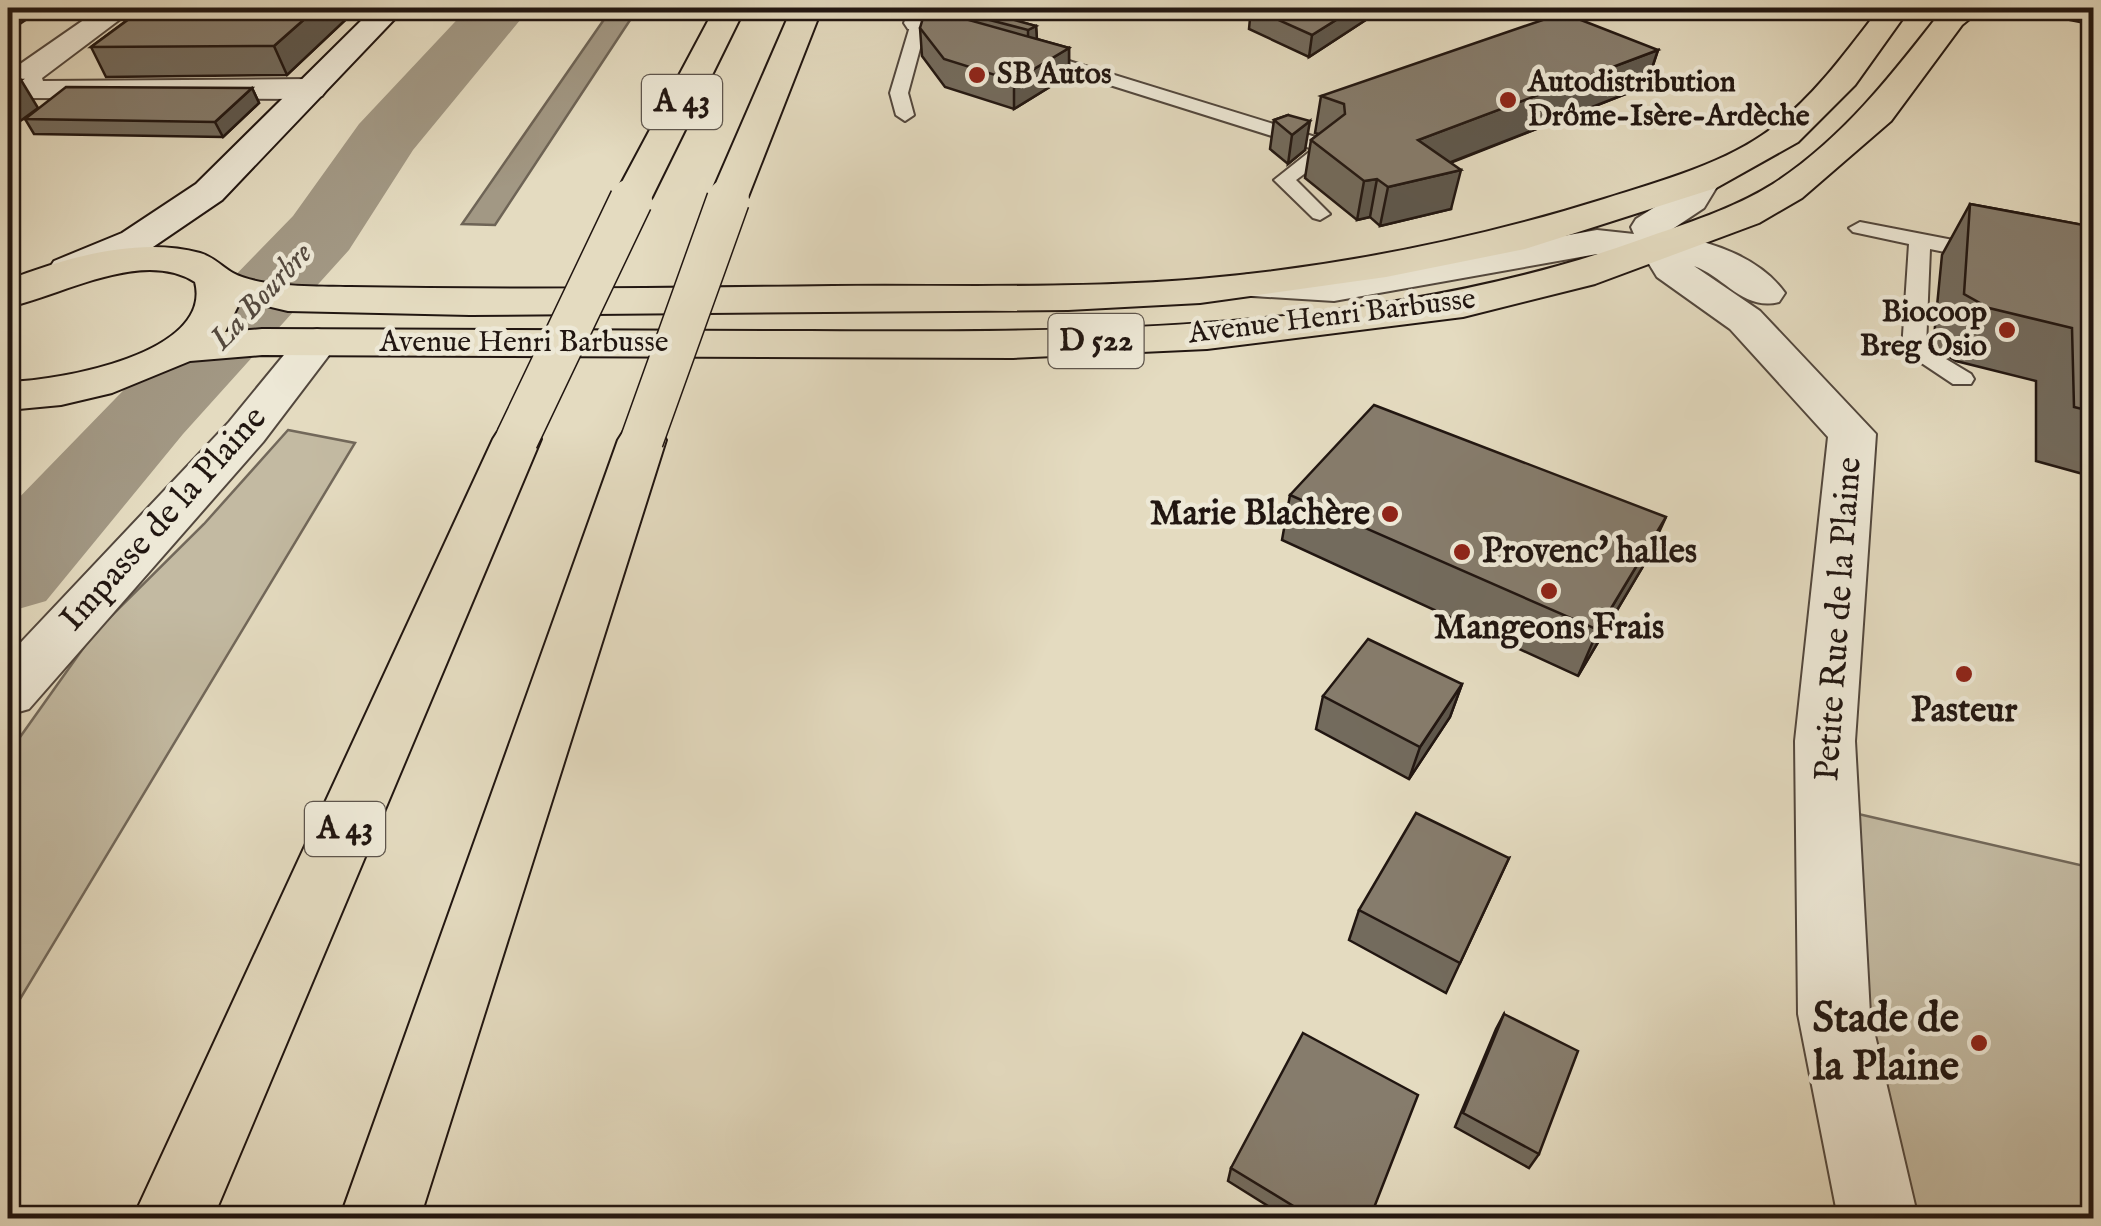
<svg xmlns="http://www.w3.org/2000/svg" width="2101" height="1226" font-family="'IM FELL English',serif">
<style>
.green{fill:#c3baa2;stroke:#72685a;stroke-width:2.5}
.water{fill:#a29884;stroke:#6e6456;stroke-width:2.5}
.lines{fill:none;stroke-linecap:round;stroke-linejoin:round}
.river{fill:#a29884;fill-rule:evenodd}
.lane-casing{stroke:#52473d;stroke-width:4}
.street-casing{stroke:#52473d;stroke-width:4}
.secondary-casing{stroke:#211611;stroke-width:4}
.primary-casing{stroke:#211611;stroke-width:4}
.highway-casing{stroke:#211611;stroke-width:4}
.lane{fill:#ede8d6;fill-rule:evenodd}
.street{fill:#ede8d6;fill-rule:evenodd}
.secondary{fill:#ede8d6;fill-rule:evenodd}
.primary{fill:#e4dbc0;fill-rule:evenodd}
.highway{fill:#e4dbc0;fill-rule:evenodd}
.highway-bridge-far1-casing{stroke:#211611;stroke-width:36;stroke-linecap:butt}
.highway-bridge-casing{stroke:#211611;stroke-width:45;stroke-linecap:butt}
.highway-bridge-far1{stroke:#e4dbc0;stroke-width:34}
.highway-bridge{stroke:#e4dbc0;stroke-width:42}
.wall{fill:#736b5d;stroke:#211611;stroke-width:2.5}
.shaded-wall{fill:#5e574c;stroke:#211611;stroke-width:2.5}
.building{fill:#867c6c;stroke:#211611;stroke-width:2.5}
.poi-dot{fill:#8f2418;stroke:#ede8d6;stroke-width:4}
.labels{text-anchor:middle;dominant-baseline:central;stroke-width:9;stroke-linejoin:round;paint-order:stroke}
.far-poi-label{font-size:30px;font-weight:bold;fill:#211611;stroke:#ede8d6;text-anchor:start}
.far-street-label{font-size:30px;fill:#211611;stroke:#ede8d6}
.shield{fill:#ede8d6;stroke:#5e554c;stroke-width:2.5}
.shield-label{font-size:32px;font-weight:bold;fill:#211611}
.far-water-label{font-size:32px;font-style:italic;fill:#554a3f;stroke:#ede8d6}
.poi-label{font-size:35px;font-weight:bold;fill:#211611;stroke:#ede8d6}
.street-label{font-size:35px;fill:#211611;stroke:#ede8d6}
.near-poi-label{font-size:42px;font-weight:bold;fill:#211611;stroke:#ede8d6;text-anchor:end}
</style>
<rect width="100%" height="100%" fill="#e4dbc0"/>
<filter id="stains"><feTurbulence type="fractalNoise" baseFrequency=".002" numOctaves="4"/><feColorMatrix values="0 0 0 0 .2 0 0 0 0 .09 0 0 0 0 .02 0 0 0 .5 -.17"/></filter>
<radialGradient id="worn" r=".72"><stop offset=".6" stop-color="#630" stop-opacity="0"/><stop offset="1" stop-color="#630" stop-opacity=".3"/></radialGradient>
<path class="green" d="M288,430L355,443L8,1019V754L94,633L204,524Z
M1828,807L2093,868V1218H1893Z"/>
<path class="water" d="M612,8H638L495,225L462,224Z"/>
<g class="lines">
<path class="river" d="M468,8H530L413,150L349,250L183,434L46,601L8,612V509L293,216L359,124Z"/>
<g class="lane-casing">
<path id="lane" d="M919,18L960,32L952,37L925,30L908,93L914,115L905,121L896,115L890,93L911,23Z
M1030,49L1335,143V151L1296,180L1330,214L1320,220L1313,218L1274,180L1313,149L1024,58V50Z
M1860,222L1984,246L1995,253L1984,260L1930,249L1926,347L1971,374L1974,379L1971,384H1953L1902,350L1909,244L1853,232L1849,228Z"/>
</g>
<g class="street-casing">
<path id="street" d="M101,8H135L42,78L43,81L310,79L322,82L327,89L322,96L310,99L21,98L8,76L13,69Z
M910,8H948L935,18L930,29H908L904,23Z
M1703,169L1716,172L1721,180L1704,208L1671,230L1675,237C1714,241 1762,260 1785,293L1779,302C1743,311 1725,277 1694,266L1760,311L1876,434L1855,741L1870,1014L1918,1218H1838L1798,1014L1795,741L1828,437L1730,329L1657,277L1646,259L1597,254L1334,301L1235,295L1229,286L1235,277L1250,274L1334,277L1597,230L1634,234L1631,227L1636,219L1677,193L1690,172Z
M317,329L332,333L339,342L263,442L29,709L8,715V656L229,422L302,333Z"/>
</g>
<g class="secondary-casing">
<path id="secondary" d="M374,8H405L222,200L150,249L82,279L68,282L54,279L48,270L54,261L122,233L196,184Z
M2039,8H2094V24L2044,14Z"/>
</g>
<g class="primary-casing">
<path id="primary" d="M1880,8H1910L1855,85L1798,142L1716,188L1525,249L1386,277L1200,303L1068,310L470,315L288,311L241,300L225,332L262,329C434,330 607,330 779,331C1063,332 1372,337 1642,239C1687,223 1733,209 1773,184C1842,139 1891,76 1940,13L1948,8H1983L1962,25L1891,121L1802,198L1759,223L1595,284L1463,317L1207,349L1013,358L262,355L190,361L112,393L61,405L8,410V382C58,381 214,354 195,282C142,248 61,296 8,307V280C65,258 139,236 200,253C214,257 222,267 233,273C260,288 319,286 350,287C511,290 672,288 833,286C955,285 1077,289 1199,279C1336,267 1473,240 1604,199C1660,181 1729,163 1776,125C1817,93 1848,49 1880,8Z"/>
</g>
<g class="highway-casing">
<path id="highway" d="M715,8H745L652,197L646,205L633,208L620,205L614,197Z
M792,8H822L748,197L742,205L729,208L716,205L710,197Z
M517,424L534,428L541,439L213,1218H133L493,439L500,428Z
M642,425L659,429L666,440L420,1218H340L618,440L625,429Z"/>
</g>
<use href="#lane" class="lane"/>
<use href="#street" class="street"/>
<use href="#secondary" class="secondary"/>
<use href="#primary" class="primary"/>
<use href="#highway" class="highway"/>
<g class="highway-bridge-far1-casing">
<path id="highway-bridge-far1" d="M630,203L633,197
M727,203L729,197"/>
</g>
<g class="highway-bridge-casing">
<path id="highway-bridge" d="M517,439L631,200
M642,440L728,200"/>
</g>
<use href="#highway-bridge-far1" class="highway-bridge-far1"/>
<use href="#highway-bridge" class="highway-bridge"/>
</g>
<path class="wall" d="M8,8H96L90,11H39Z
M134,8H358L287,75L106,77L91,47L138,12H136Z
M938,8H971L1036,26L1037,39L1069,48V75L1014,109L945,87L922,56L920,28L938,12Z
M1251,8H1384L1309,57L1249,29Z
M1658,50L1646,86L1450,163L1451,209L1380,226L1370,217L1357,220L1305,178L1311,140L1319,134L1315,133L1321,96Z
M252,88L259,103L223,137L34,134L25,119Z
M1288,115L1305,150L1288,164L1270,149L1274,120Z
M1970,204L2094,227V477L2036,461V381L1956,361L1933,347L1942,255Z
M1290,495L1645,563L1578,676L1282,540Z
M1462,684L1450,717L1409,779L1316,729L1323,696Z
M1509,858L1446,993L1349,940L1359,910Z
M1504,1014L1539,1154L1529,1168L1455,1127L1496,1029Z
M1231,1168L1370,1218H1287L1228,1181Z"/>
<path class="shaded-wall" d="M8,8H37L39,11L8,32Z
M317,8H358L287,75L274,46Z
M1355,8H1384L1309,57L1312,35Z
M1036,26L1037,40L1028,45V30Z
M1069,48V75L1014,109V81Z
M1658,50L1646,86L1410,178L1418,140Z
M21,80L38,108L8,130V89Z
M252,88L259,103L223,137L215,122Z
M1310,121L1305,150L1288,164L1292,135Z
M1461,170L1451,209L1380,226L1388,187Z
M1377,179L1370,217L1357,220L1364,181Z
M1666,517L1645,563L1578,676L1598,630Z
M1462,684L1450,717L1409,779L1420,747Z"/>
<path class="building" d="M144,8H317L274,46L91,47Z
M926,8L1069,48L1014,81L944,59L920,28Z
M944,8H971L1036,26L1028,30Z
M1252,8H1355L1312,35Z
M1563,13L1658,50L1418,140L1461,170L1388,187L1377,179L1364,181L1311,140L1345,114L1344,104L1321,96Z
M8,80H21L8,89Z
M66,87L252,88L215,122L25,119Z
M1288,115L1310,121L1292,135L1274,120Z
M1970,204L2094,227V412L2074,407L2072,328L1989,308L1964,294Z
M1374,405L1666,517L1598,630L1290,495Z
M1368,639L1462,684L1420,747L1323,696Z
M1416,813L1509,858L1460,963L1359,910Z
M1504,1014L1578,1051L1539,1154L1463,1113Z
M1303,1033L1418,1095L1370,1218H1313L1231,1168Z"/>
<g class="poi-dot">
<circle cx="977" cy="75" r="10"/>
<circle cx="1508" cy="100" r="10"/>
<circle cx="2007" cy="330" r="10"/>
<circle cx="1390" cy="514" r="10"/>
<circle cx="1462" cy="552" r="10"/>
<circle cx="1549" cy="591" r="10"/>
<circle cx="1964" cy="674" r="10"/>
<circle cx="1979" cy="1043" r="10"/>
</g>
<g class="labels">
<g class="far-poi-label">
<text x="997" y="75">SB Autos</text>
<text x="1528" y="83">Autodistribution<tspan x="1528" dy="34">Drôme-Isère-Ardèche</tspan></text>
<text x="1987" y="313" text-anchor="end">Biocoop<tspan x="1987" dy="34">Breg Osio</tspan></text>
</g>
<g class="far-street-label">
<text transform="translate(1332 317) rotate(-7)">Avenue Henri Barbusse</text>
<text x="524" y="343">Avenue Henri Barbusse</text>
</g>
<g class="shield">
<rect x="642" y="75" width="80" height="54" rx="8"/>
<rect x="1048.5" y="314" width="95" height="54" rx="8"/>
<rect x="305" y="802" width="80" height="54" rx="8"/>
</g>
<g class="shield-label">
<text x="682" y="102">A 43</text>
<text x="1096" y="341">D 522</text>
<text x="345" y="829">A 43</text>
</g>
<g class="far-water-label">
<text transform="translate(262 297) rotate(-47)">La Bourbre</text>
</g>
<g class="poi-label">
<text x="1370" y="514" text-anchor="end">Marie Blachère</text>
<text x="1482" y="552" text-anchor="start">Provenc' halles</text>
<text x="1549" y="628">Mangeons Frais</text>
<text x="1964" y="711">Pasteur</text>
</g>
<g class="street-label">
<text transform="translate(164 519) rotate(-48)">Impasse de la Plaine</text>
<text transform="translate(1839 619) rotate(-86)">Petite Rue de la Plaine</text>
</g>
<g class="near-poi-label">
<text x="1959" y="1019">Stade de<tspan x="1959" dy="48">la Plaine</tspan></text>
</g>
</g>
<rect width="2101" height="1226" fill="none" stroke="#e4dbc0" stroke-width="40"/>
<rect x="10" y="10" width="2081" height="1206" fill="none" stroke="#211611" stroke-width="5"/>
<rect x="20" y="20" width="2061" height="1186" fill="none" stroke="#211611" stroke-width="2.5"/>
<rect width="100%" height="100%" filter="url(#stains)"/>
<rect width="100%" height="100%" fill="url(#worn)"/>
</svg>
